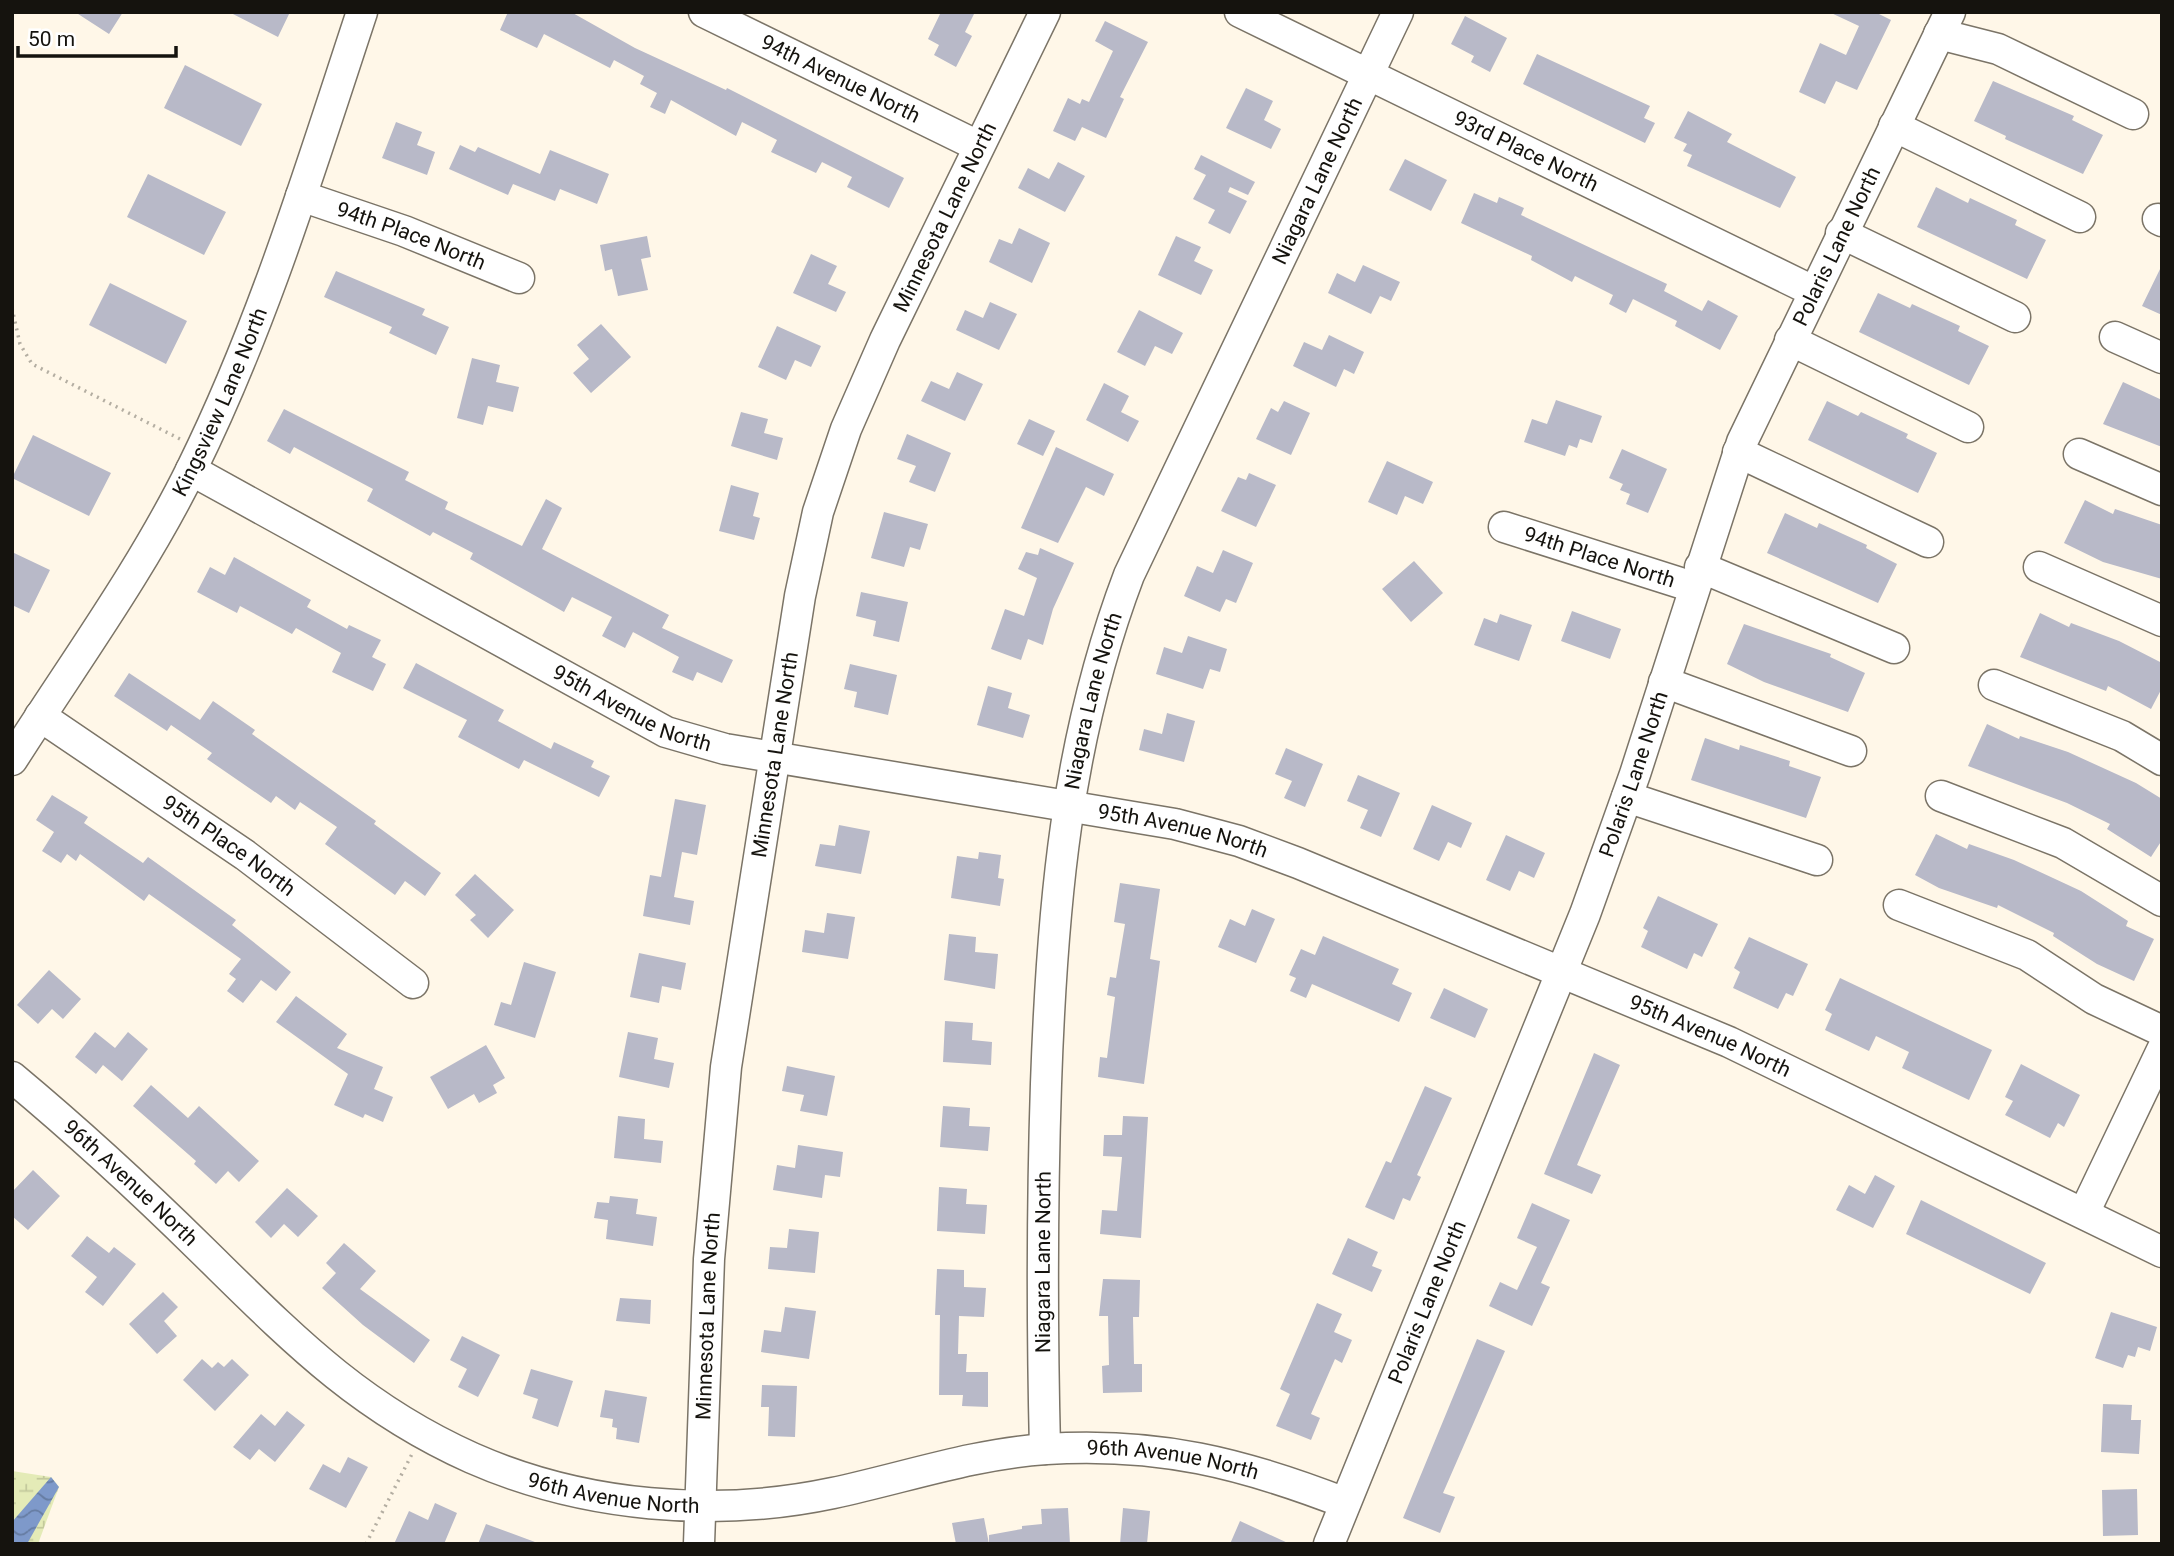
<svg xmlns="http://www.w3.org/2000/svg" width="2174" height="1556" font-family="Roboto,sans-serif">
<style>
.wetland{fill:url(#wetland-marsh)}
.water{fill:url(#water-waves)}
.building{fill:#b8b9c8}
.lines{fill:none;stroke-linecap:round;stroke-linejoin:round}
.minor-casing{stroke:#7b7467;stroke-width:33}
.path{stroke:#b4aea2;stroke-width:3.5;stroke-dasharray:2 5;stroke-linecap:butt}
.minor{stroke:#fff;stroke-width:30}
.labels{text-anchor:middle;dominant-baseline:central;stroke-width:5;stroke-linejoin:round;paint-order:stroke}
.street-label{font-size:21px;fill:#15130e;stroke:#fff}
</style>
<defs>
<pattern id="wetland-marsh" width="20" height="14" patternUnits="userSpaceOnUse" patternTransform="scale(1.75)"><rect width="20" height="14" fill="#e4ebb7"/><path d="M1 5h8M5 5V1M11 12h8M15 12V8" fill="none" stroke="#c3c99c"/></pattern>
<pattern id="water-waves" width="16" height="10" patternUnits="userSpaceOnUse" patternTransform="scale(1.75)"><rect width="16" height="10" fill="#7e99ca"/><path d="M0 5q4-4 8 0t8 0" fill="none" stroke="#667ca2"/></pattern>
</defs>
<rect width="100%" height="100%" fill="#fff7e8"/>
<path class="wetland" d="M12,1471L51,1477L59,1487L38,1544H12Z"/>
<path class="water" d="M51,1477L59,1487L27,1544H12V1522Z"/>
<path class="building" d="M75,12H123L109,34Z
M229,12H290L278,37Z
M508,12H571L635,48L726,90L727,88L904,178L889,208L847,187L852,177L822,162L816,173L771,152L777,140L742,122L736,136L671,100L665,114L650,107L657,93L640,84L644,76L614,60L610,68L544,34L537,48L500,30Z
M941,12H975L965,32L972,36L956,67L934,55L939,45L928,39Z
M1829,12H1875L1891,20L1857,90L1836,81L1825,104L1799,92L1820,43L1846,55L1859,26Z
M1465,16L1507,38L1490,72L1471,62L1474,56L1451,44Z
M1105,21L1148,42L1120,97L1124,99L1106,138L1082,127L1075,141L1053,131L1068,98L1080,104L1082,99L1089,102L1113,51L1095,41Z
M1537,54L1650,106L1644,118L1655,123L1645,143L1523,84Z
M185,65L262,104L241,146L164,108Z
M1993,81L2074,116L2072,120L2103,135L2083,174L2005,139L2006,136L1974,121Z
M1246,88L1273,101L1264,120L1281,129L1271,149L1226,128Z
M1688,111L1732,134L1727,142L1796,177L1780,208L1687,166L1692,155L1683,151L1687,144L1674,138Z
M396,122L422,132L417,145L435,152L427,175L382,158Z
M460,145L475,152L478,147L540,174L550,150L609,174L597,204L560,189L555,201L513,184L508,195L449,169Z
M1201,155L1255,182L1248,195L1230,187L1228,192L1247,201L1230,234L1208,223L1215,210L1193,199L1206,175L1194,169Z
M1405,159L1447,180L1431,211L1389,190Z
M1058,162L1085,176L1065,212L1018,188L1028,168L1049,179Z
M148,174L226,212L204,255L127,217Z
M1936,187L1968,203L1970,198L2017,220L2015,225L2046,240L2027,279L1917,227Z
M1474,193L1497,203L1499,197L1524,208L1521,215L1667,284L1664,291L1702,311L1708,300L1738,316L1720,350L1675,326L1677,321L1633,299L1626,313L1609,304L1613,295L1575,276L1572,282L1531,260L1532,256L1461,223Z
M1019,228L1050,243L1032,283L989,262L999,239L1012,244Z
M647,236L651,257L641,259L648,290L618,296L612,269L605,271L600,245Z
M1176,236L1201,247L1194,261L1213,270L1201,295L1158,275Z
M811,254L837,266L828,284L846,292L836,312L793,293Z
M1363,265L1400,282L1391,301L1380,296L1371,314L1328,293L1337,273L1355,282Z
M2162,265V315L2142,306Z
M336,271L425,309L422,315L449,327L436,355L389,333L392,327L324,297Z
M110,283L187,321L166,364L89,325Z
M1878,293L1910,308L1912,304L1960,326L1958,331L1989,346L1969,385L1859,332Z
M990,302L1017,314L999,350L956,330L965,310L983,318Z
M1139,310L1183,333L1172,354L1155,346L1145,366L1117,352Z
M601,324L631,357L591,393L573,373L589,359L577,345Z
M777,326L821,346L811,367L795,360L786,380L758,367Z
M1329,335L1364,352L1354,374L1344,369L1336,387L1293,366L1304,342L1322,350Z
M472,358L500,365L496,382L519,387L513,412L488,406L483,425L457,418Z
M957,372L983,384L965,421L921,401L931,381L949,389Z
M2123,382L2162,400V447L2103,424Z
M1104,383L1129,396L1121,412L1139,421L1128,442L1086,420Z
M1556,400L1602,416L1592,443L1580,439L1577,448L1569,445L1565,456L1524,442L1532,419L1547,424Z
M1284,401L1310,413L1291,455L1256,439L1271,408L1278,412Z
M1827,401L1858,416L1861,412L1908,434L1906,438L1937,453L1918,493L1808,440Z
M284,409L409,472L405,480L448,502L445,509L522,546L546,499L562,508L542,549L669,615L662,628L733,660L722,683L697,672L693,681L672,672L679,657L633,632L625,648L602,636L612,617L572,597L564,612L470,559L473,553L433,532L430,536L367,501L373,489L294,447L290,454L267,441Z
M741,412L768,419L764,433L783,438L777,460L731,446Z
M1029,419L1055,431L1043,456L1017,444Z
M907,434L951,453L935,492L909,482L916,466L897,459Z
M33,435L111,473L89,516L12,478Z
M1056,447L1114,474L1104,496L1086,487L1058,543L1021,528Z
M1622,449L1667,469L1648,513L1626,504L1630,494L1620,490L1623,484L1609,478Z
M1387,461L1433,482L1423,504L1405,496L1397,515L1368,502Z
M1249,473L1276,485L1256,527L1221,511L1238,477L1246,480Z
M731,485L759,493L753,516L760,518L754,540L719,531Z
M2085,500L2113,514L2115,509L2162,525V579L2103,562L2064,543Z
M884,512L928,524L920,550L910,547L904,567L871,558Z
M1785,513L1817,528L1819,523L1867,545L1866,548L1897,564L1878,603L1767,553Z
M1040,548L1074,563L1053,609L1043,645L1028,639L1021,660L991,649L1005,609L1024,616L1037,578L1018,569L1026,552L1038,555Z
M1223,550L1253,563L1236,603L1226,599L1220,612L1184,596L1197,566L1213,573Z
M12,552L50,570L29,613L12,605Z
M234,557L311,600L307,607L347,629L349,625L381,640L372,657L386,664L373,691L332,672L341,653L296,628L292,634L240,606L237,613L197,592L210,567L225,575Z
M1414,561L1443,593L1411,622L1382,589Z
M861,592L908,602L899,642L873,636L876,621L856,616Z
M1572,611L1621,629L1610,659L1561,641Z
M2040,613L2069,627L2071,623L2119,641L2162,663V688L2151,709L2108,686L2106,691L2020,657Z
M1500,614L1532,625L1519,661L1474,645L1484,618L1497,623Z
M1744,624L1831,654L1830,657L1865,673L1848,712L1764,682L1727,664Z
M1188,636L1227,649L1220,672L1210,669L1203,689L1156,674L1164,647L1182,653Z
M416,663L504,710L498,721L551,749L554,742L594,761L591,767L610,776L599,797L524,760L519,769L458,737L467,720L403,688Z
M850,664L897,675L888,715L854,707L857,692L844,689Z
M129,673L200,720L213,701L255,730L252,734L376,821L374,824L441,873L425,896L405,881L395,895L325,844L337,827L300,802L295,810L276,796L271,803L207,759L212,753L171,725L167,731L114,696Z
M988,686L1012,693L1008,708L1030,715L1023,738L977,725Z
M1167,713L1195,721L1184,762L1139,750L1144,729L1162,734Z
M1987,724L2019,739L2020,736L2068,752L2136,783L2162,799V840L2151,857L2107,829L2110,824L2067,803L1968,766Z
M1705,738L1739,750L1740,745L1790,761L1789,766L1821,777L1806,818L1691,780Z
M1286,748L1323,764L1305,807L1284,798L1292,781L1275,774Z
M1358,775L1400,793L1381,837L1360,828L1368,810L1347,801Z
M52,795L88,817L84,823L143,863L148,857L236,920L232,925L291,972L276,991L261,980L243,1003L227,991L236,979L229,974L241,959L149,894L144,901L80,854L76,861L67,854L61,863L42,851L54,832L36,820Z
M675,799L706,805L697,855L682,852L674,897L694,901L690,925L643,916L650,875L661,877Z
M1432,805L1472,823L1461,848L1448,842L1439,861L1413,849Z
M839,825L870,831L861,874L815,866L820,844L835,846Z
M1936,834L1967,849L1969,844L2014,860L2081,891L2128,921L2126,926L2154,939L2134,981L2097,964L2053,936L2054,933L1998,905L1997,908L1939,888L1915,875Z
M1506,835L1545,853L1534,878L1519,871L1510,891L1486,880Z
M979,852L1001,855L998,878L1004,879L1000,906L951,898L957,856L978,859Z
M475,874L514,910L488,938L470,920L476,915L455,895Z
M1120,883L1160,889L1150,959L1160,961L1144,1084L1098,1077L1100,1057L1107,1058L1115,997L1107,995L1110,977L1116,978L1125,924L1114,922Z
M1658,896L1718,924L1702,957L1694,953L1687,969L1641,947L1648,931L1643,928Z
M1252,909L1275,919L1256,963L1218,947L1230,919L1245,926Z
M827,913L855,917L848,959L802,952L805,930L824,933Z
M949,934L976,937L975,952L998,954L995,989L944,980Z
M1323,936L1399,969L1392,984L1412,993L1399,1022L1312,984L1306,998L1290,991L1296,978L1289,975L1301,949L1315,955Z
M1749,937L1808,964L1793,996L1786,993L1778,1009L1733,988L1740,972L1734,968Z
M639,953L686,963L681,990L662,986L659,1003L630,997Z
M524,962L556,972L535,1038L494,1025L501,1002L511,1005Z
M49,970L81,999L63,1019L52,1009L38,1024L17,1005Z
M1840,978L1992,1050L1969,1100L1902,1068L1909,1052L1876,1036L1869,1051L1825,1030L1832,1014L1825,1010Z
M1444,988L1488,1009L1475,1038L1430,1018Z
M296,996L347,1034L337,1048L383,1067L374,1089L393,1097L383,1122L365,1114L363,1118L334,1105L348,1074L276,1022Z
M945,1021L973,1023L972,1040L992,1042L991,1065L943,1062Z
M95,1032L115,1048L128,1032L148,1049L122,1081L103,1065L96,1074L75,1057Z
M628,1032L658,1038L654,1059L674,1063L669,1088L619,1077Z
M486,1045L505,1078L493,1085L497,1093L479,1103L474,1094L448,1109L430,1077Z
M1594,1053L1620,1065L1577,1165L1601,1175L1592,1194L1544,1174Z
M2021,1064L2080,1095L2064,1127L2058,1123L2050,1138L2005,1115L2013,1101L2005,1097Z
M787,1066L835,1076L827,1116L800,1111L804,1095L782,1091Z
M151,1085L188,1118L199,1106L259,1161L239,1182L228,1171L216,1184L194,1164L196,1161L133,1106Z
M1425,1086L1452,1098L1417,1175L1421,1177L1410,1201L1403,1198L1394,1220L1365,1207L1386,1161L1391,1163Z
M943,1106L970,1108L969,1126L990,1127L988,1151L940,1147Z
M618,1116L645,1119L644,1139L663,1141L661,1163L614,1158Z
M1123,1116L1148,1117L1141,1238L1100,1234L1102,1210L1117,1211L1122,1157L1103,1156L1104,1135H1122Z
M798,1145L843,1152L840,1177L825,1175L822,1198L773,1190L777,1165L795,1168Z
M33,1170L60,1196L28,1230L12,1216V1192Z
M1875,1175L1895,1186L1873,1228L1836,1210L1849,1185L1865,1194Z
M939,1187L967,1189L966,1204L987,1205L985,1234L937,1231Z
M287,1188L318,1216L298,1237L284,1224L271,1238L255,1222Z
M610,1196L638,1199L636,1214L657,1217L653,1246L606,1239L608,1220L594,1218L597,1202L609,1203Z
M1921,1200L2046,1263L2030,1294L1906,1234Z
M1532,1203L1570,1220L1541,1283L1550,1287L1532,1326L1489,1306L1500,1282L1517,1290L1537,1247L1517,1238Z
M789,1229L819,1232L815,1273L768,1269L770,1247L787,1248Z
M87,1236L109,1253L114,1247L136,1264L103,1306L85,1292L97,1277L71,1256Z
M1348,1238L1378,1252L1372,1266L1382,1270L1372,1292L1332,1274Z
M344,1243L376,1271L360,1289L430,1340L414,1363L363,1325L322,1288L336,1273L326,1263Z
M937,1269L964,1270V1287L986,1288L984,1317L959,1316L958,1354H967L966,1372H988V1407L962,1406L963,1395H939L940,1315H935Z
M1103,1279L1140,1280L1139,1317H1133L1134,1364H1142V1392L1103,1393L1102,1366L1109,1365L1108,1316H1099Z
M163,1292L178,1307L164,1321L177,1336L157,1354L129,1324Z
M620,1298L651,1300L650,1324L616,1321Z
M1317,1303L1342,1314L1334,1332L1352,1340L1342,1363L1335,1359L1311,1414L1320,1418L1311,1440L1276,1426L1290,1394L1280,1389Z
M785,1307L816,1311L809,1359L761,1352L764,1330L781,1332Z
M2111,1312L2157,1327L2150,1351L2138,1347L2135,1357L2128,1355L2123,1368L2095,1358Z
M462,1336L500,1355L478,1397L458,1387L467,1369L450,1360Z
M1477,1339L1505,1351L1443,1493L1455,1497L1440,1533L1403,1518Z
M202,1359L212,1368L218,1362L224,1367L232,1359L249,1375L215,1411L183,1380Z
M531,1369L573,1381L558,1427L532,1418L538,1399L523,1394Z
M762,1385L797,1386L795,1437L768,1436L769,1407H761Z
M605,1390L647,1397L639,1443L616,1439L617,1428L612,1427L613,1419L600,1417Z
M2103,1404L2132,1405L2131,1420H2141L2139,1454L2101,1452Z
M287,1411L305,1425L275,1462L259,1449L250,1460L233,1447L261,1414L275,1426Z
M348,1457L368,1467L346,1508L309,1489L323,1464L340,1473Z
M2137,1489L2138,1535L2103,1536L2102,1490Z
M435,1503L457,1513L444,1544H394L409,1511L428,1520Z
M1068,1508L1070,1544H989V1535L1022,1529V1526L1042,1524L1041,1509Z
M1123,1508L1150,1511L1147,1544H1120Z
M984,1518L989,1544H956L952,1523Z
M1240,1521L1290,1544H1230Z
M486,1524L535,1542L534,1544H478Z"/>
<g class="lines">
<g class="minor-casing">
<g id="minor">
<path id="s1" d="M704,12L978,146"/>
<path id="s2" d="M1240,12L1813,291"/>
<path d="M1939,34L1998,49L2133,114"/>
<path d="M1894,126L2080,217"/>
<path id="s3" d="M301,196L404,231L519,278"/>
<path d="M2158,219L2162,221"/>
<path d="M1841,233L2015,317"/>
<path d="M2115,337L2162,358"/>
<path d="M1790,340L1968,427"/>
<path d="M1738,452L1928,542"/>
<path d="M2079,454L2162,490"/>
<path id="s4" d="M191,470L666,732L725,749L1175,824L1239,841L1298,863L1729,1042L2162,1252"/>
<path id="s5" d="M1504,527L1693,587"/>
<path d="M1700,567L1894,648"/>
<path d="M2039,567L2162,621"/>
<path d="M1664,682L1851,751"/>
<path d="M1994,685L2122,736L2162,760"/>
<path id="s6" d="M40,716L245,855L413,983"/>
<path id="s7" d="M12,760C73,664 142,570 192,468C264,322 311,166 362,12"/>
<path d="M1941,796L2063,843L2162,901"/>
<path d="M1627,797L1817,860"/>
<path d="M1899,905L2027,955L2094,999L2162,1031"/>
<path id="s8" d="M12,1077C78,1132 140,1189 201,1249C289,1335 356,1406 472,1458C583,1507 715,1518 833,1493C904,1478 972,1454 1046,1449C1158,1442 1242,1463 1345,1503"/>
<path d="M2084,1213L2162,1050"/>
<path id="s9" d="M1045,1449C1042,1327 1042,1206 1046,1084C1052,908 1066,741 1129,575L1398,12"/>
<path id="s10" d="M699,1544L709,1259L726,1067L800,596L818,512L846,429L885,340L1045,12"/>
<path id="s11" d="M1329,1544L1585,914L1635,774L1742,442L1950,12"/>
</g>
</g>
<path class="path" d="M12,308L20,344L32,364L180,439
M366,1544L412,1454"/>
<use href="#minor" class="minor"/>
</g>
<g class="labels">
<g class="street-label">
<text stroke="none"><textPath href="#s1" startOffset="152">94th Avenue North</textPath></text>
<text stroke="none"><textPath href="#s2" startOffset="318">93rd Place North</textPath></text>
<text stroke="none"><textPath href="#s9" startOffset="1320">Niagara Lane North</textPath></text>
<text stroke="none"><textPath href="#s10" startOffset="1362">Minnesota Lane North</textPath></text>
<text stroke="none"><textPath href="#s3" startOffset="117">94th Place North</textPath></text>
<text stroke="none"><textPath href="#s11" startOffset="1395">Polaris Lane North</textPath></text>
<text stroke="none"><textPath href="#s7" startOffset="415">Kingsview Lane North</textPath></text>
<text stroke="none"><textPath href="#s5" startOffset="100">94th Place North</textPath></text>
<text stroke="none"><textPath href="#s9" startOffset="752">Niagara Lane North</textPath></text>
<text stroke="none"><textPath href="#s4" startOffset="502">95th Avenue North</textPath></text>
<text stroke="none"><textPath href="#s10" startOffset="794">Minnesota Lane North</textPath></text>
<text stroke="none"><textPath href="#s11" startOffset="828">Polaris Lane North</textPath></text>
<text stroke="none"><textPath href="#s4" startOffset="1069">95th Avenue North</textPath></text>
<text stroke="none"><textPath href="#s6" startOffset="229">95th Place North</textPath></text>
<text stroke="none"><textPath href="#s4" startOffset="1636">95th Avenue North</textPath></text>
<text stroke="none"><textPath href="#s8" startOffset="159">96th Avenue North</textPath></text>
<text stroke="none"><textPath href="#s9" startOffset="187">Niagara Lane North</textPath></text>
<text stroke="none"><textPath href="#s11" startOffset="261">Polaris Lane North</textPath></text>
<text stroke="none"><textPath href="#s10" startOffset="228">Minnesota Lane North</textPath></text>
<text stroke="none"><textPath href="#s8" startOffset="1314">96th Avenue North</textPath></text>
<text stroke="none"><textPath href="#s8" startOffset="747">96th Avenue North</textPath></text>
</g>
</g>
<rect width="2174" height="1556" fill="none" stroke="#15130e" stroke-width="28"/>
<path d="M18 46v10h158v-10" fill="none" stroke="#15130e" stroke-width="3.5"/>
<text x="28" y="46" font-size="21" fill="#15130e" stroke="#ffffff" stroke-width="5" paint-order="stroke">50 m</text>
</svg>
